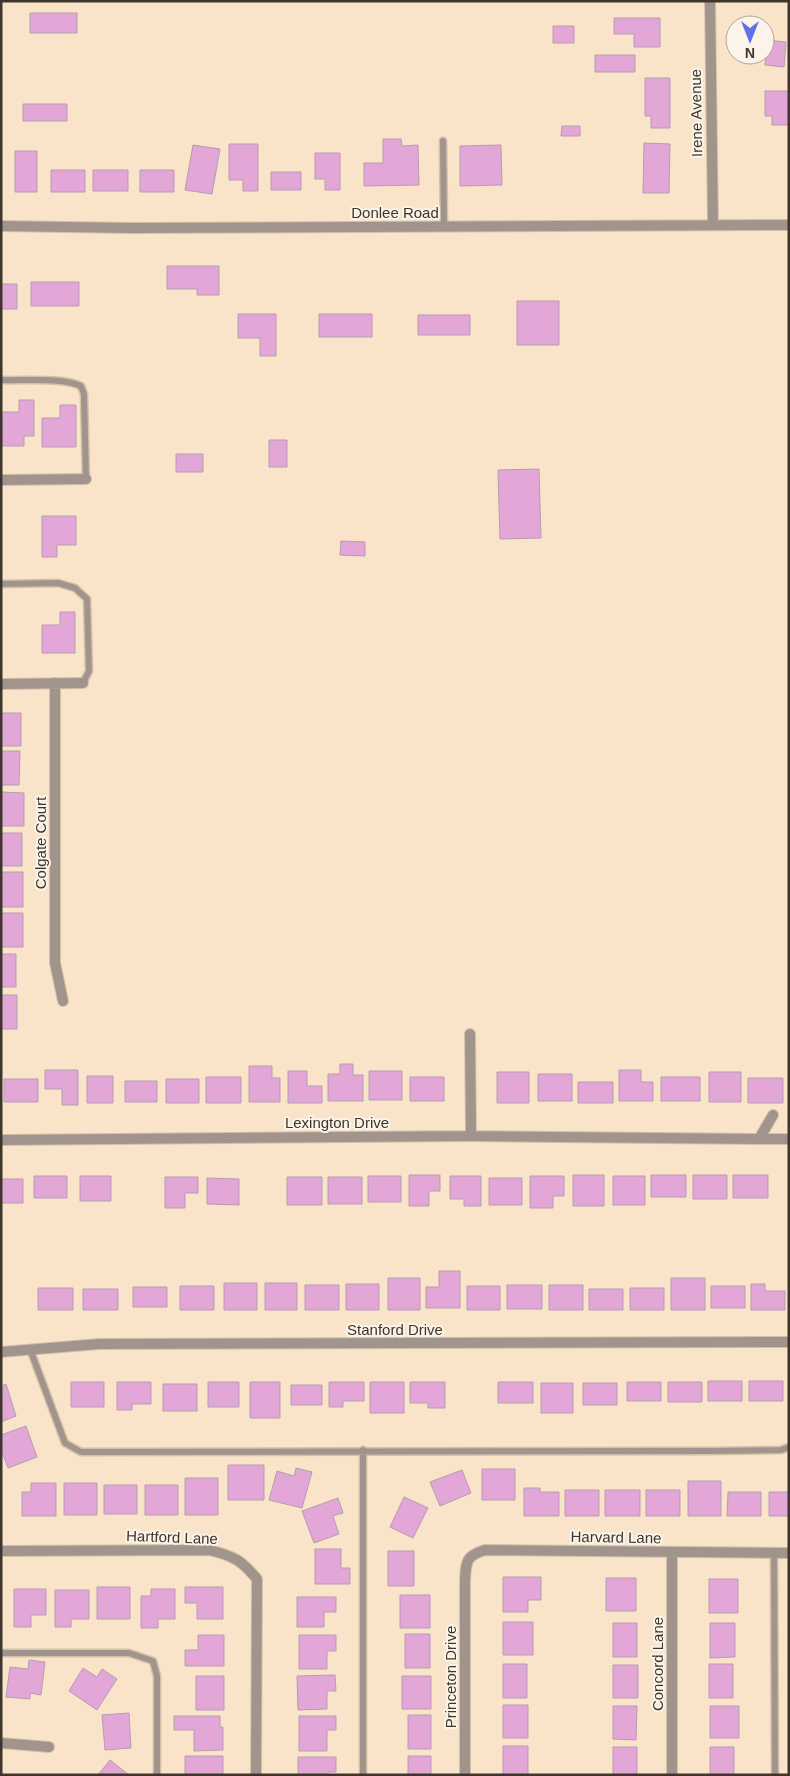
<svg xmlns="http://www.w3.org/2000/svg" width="790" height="1776" font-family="Arial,sans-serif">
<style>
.building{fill:#e2a7d7;stroke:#b69cb1}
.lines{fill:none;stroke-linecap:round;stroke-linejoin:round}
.service-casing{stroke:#d4c1aa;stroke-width:9}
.minor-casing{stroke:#d4c1aa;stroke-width:12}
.service{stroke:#a1948d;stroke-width:6}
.minor{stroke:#a1948d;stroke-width:10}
.labels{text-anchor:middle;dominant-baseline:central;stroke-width:4;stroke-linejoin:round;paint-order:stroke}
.street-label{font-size:15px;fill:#3e362c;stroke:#fcf3e9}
</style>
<rect width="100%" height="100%" fill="#f9e4ca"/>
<path class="building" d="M30,13H77V33H30Z
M614,18H660V47H634V34H614Z
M553,26H574V43H553Z
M767,40L786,42L784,67L765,65Z
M595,55H635V72H595Z
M645,78H670V128H651V116H645Z
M765,91H789V125H772V116H765Z
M23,104H67V121H23Z
M562,126H580V136H561Z
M383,139H401L402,146L418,145L419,185L364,186V163H383Z
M644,143L670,144L669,193H643Z
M229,144H258V191H243V180H229Z
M193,145L220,149L212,194L185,190Z
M501,145L502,185L460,186V146Z
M15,151H37V192H15Z
M315,153H340V190H325V179H315Z
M51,170H85V192H51Z
M93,170H128V191H93Z
M140,170H174V192H140Z
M271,172H301V190H271Z
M167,266H219V295H197V289H167Z
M31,282H79V306H31Z
M1,284H17V309H1Z
M517,301H559V345H517Z
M238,314H276V356H260V338H238Z
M319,314H372V337H319Z
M418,315H470V335H418Z
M19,400H34V436H24V446H2V412H19Z
M60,405H76V447H42V418H60Z
M269,440H287V467H269Z
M176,454H203V472H176Z
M539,469L541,538L500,539L498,470Z
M42,516H76V545H57V557H42Z
M341,541L365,542V556L340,555Z
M60,612H75V653H42V625H60Z
M1,713H21V746H1Z
M1,751H20L19,785H1Z
M1,792L24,793V826H1Z
M1,833H22V866H1Z
M1,872H23V907H1Z
M1,913H23V947H1Z
M1,954H16V987H1Z
M1,995H17V1029H1Z
M340,1064H353V1075H363V1101H328V1074H340Z
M249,1066H272V1078H280V1102H249Z
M45,1070H78V1105H62V1089H45Z
M619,1070H641V1082H653V1101H619Z
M288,1071H307V1086H322V1103H288Z
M369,1071H402V1100H369Z
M497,1072H529V1103H497Z
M709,1072H741V1102H709Z
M538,1074H572V1101H538Z
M87,1076H113V1103H87Z
M206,1077H241V1103H206Z
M410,1077H444V1101H410Z
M661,1077H700V1101H661Z
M748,1078H783V1103H748Z
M4,1079H38V1102H4Z
M166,1079H199V1103H166Z
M125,1081H157V1102H125Z
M578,1082H613V1103H578Z
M409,1175H440V1191H429V1206H409Z
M573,1175H604V1206H573Z
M651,1175H686V1197H651Z
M693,1175H727V1199H693Z
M733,1175H768V1198H733Z
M34,1176H67V1198H34Z
M80,1176H111V1201H80Z
M368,1176H401V1202H368Z
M450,1176H481V1206H464V1199H450Z
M530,1176H564V1196H553V1208H530Z
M613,1176H645V1205H613Z
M165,1177H198V1193H185V1208H165Z
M287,1177H322V1205H287Z
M328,1177H362V1204H328Z
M207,1178L239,1179V1205L207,1204Z
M489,1178H522V1205H489Z
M1,1179H23V1203H1Z
M439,1271H460V1308H426V1287H439Z
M388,1278H420V1310H388Z
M671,1278H705V1310H671Z
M224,1283H257V1310H224Z
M265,1283H297V1310H265Z
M346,1284H379V1310H346Z
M751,1284H765V1291H785V1310H751Z
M305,1285H339V1310H305Z
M507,1285H542V1309H507Z
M549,1285H583V1310H549Z
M180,1286H214V1310H180Z
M467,1286H500V1310H467Z
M711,1286H745V1308H711Z
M133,1287H167V1307H133Z
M38,1288H73V1310H38Z
M630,1288H664V1310H630Z
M83,1289H118V1310H83Z
M589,1289H623V1310H589Z
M708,1381H742V1401H708Z
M749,1381H783V1401H749Z
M71,1382H104V1407H71Z
M117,1382H151V1404H132V1410H117Z
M208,1382H239V1407H208Z
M250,1382H280V1418H250Z
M329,1382H364V1401H343V1407H329Z
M370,1382H404V1413H370Z
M410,1382H445V1408H428V1403H410Z
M498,1382H533V1403H498Z
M627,1382H661V1401H627Z
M668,1382H702V1402H668Z
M541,1383H573V1413H541Z
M583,1383H617V1405H583Z
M6,1384L16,1416L1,1422V1386Z
M163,1384H197V1411H163Z
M291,1385H322V1405H291Z
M26,1426L37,1457L8,1468L1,1449V1435Z
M228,1465H264V1500H228Z
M296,1468L312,1472L302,1508L269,1500L277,1471L294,1476Z
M482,1469H515V1500H482Z
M462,1470L471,1493L440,1506L430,1482Z
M185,1478H218V1515H185Z
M688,1481H721V1516H688Z
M31,1483H56V1516H22V1492H31Z
M64,1483H97V1515H64Z
M104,1485H137V1514H104Z
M145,1485H178V1515H145Z
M524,1488H540V1492H559V1516H524Z
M565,1490H599V1516H565Z
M605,1490H640V1516H605Z
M646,1490H680V1516H646Z
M728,1492H761V1516H727Z
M769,1492H789V1516H769Z
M404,1497L428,1508L413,1538L390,1527Z
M338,1498L343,1513L333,1516L339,1534L314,1543L302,1511Z
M315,1549H341V1568H350V1584H315Z
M388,1551H414V1586H388Z
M503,1577H541V1600H528V1612H503Z
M606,1578H636V1611H606Z
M709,1579H738V1613H709Z
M97,1587H130V1619H97Z
M185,1587H223V1619H197V1603H185Z
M14,1589H46V1615H31V1627H14Z
M151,1589H175V1619H158V1628H141V1596H151Z
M55,1590H89V1619H71V1627H55Z
M400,1595H430V1628H400Z
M297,1597H336V1612H324V1627H297Z
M503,1622H533V1655H503Z
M613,1623H637V1657H613Z
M710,1623H735V1657L710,1658Z
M405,1634H430V1668H405Z
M198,1635H224V1666H185V1650H198Z
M299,1635H336V1651H327V1669H299Z
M29,1660L45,1662L41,1695L30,1693V1699L6,1697L10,1667L28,1669Z
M503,1664H527V1698H503Z
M709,1664H733V1698H709Z
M613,1665H638V1698H613Z
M83,1668L97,1677L102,1669L117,1679L97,1710L69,1691Z
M335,1675L336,1691H327V1709L298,1710L297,1676Z
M196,1676H224V1710H196Z
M402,1676H431V1709H402Z
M503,1705H528V1738H503Z
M613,1706H637L636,1740L613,1739Z
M710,1706H739V1738H710Z
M129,1713L131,1748L105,1750L102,1715Z
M408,1715H431V1749H408Z
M174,1716H220V1727H223V1750L194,1751V1730H174Z
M299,1716H336V1730H327V1751H299Z
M503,1746H528V1775H503Z
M613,1747H637V1775H613Z
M710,1747H734V1775H710Z
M185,1756H223V1775H185Z
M408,1756H431V1775H408Z
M298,1757H336V1772H328V1775H298Z
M110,1760L129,1775H98Z"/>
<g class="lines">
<g class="service-casing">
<path id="service" d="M443,141L444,227
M1,380C23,381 62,377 81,386L84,394L86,479
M1,584L58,583L75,588L87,599L89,671L83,683
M30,1349L65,1443L81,1452L711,1451L781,1450L789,1447
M363,1450V1775
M774,1553L775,1775
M1,1653H129L153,1661L157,1676V1775"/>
</g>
<g class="minor-casing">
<path id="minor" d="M710,1L713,225
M1,226L132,228L789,225
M1,480L86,479
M55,683V963L63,1001
M1,684L83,683
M470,1034L471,1136
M759,1139H789
M1,1140L471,1136L759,1139L773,1115
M1,1352L99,1344L789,1342
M1,1551L209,1550C234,1556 241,1560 257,1579L256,1775
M672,1553V1775
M1,1743L49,1747
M465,1775V1580C466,1561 466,1556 485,1550L789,1553"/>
</g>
<use href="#service" class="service"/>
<use href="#minor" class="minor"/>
</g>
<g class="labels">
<g class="street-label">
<text transform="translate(696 113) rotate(-91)">Irene Avenue</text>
<text x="395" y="212">Donlee Road</text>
<text transform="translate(40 843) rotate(-90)">Colgate Court</text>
<text x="337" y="1122">Lexington Drive</text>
<text x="395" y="1329">Stanford Drive</text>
<text transform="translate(172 1537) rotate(2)">Hartford Lane</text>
<text transform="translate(616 1537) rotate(1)">Harvard Lane</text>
<text transform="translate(657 1664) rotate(-90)">Concord Lane</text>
<text transform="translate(450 1677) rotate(-90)">Princeton Drive</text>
</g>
</g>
<rect width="790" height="1776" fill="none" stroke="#3e362c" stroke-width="5"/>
<g transform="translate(750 40) rotate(180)"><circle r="24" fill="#fcf3e9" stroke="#b0a79d"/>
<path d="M0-4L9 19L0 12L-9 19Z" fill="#5e71e8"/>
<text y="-8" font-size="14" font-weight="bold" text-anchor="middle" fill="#3e362c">N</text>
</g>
</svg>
